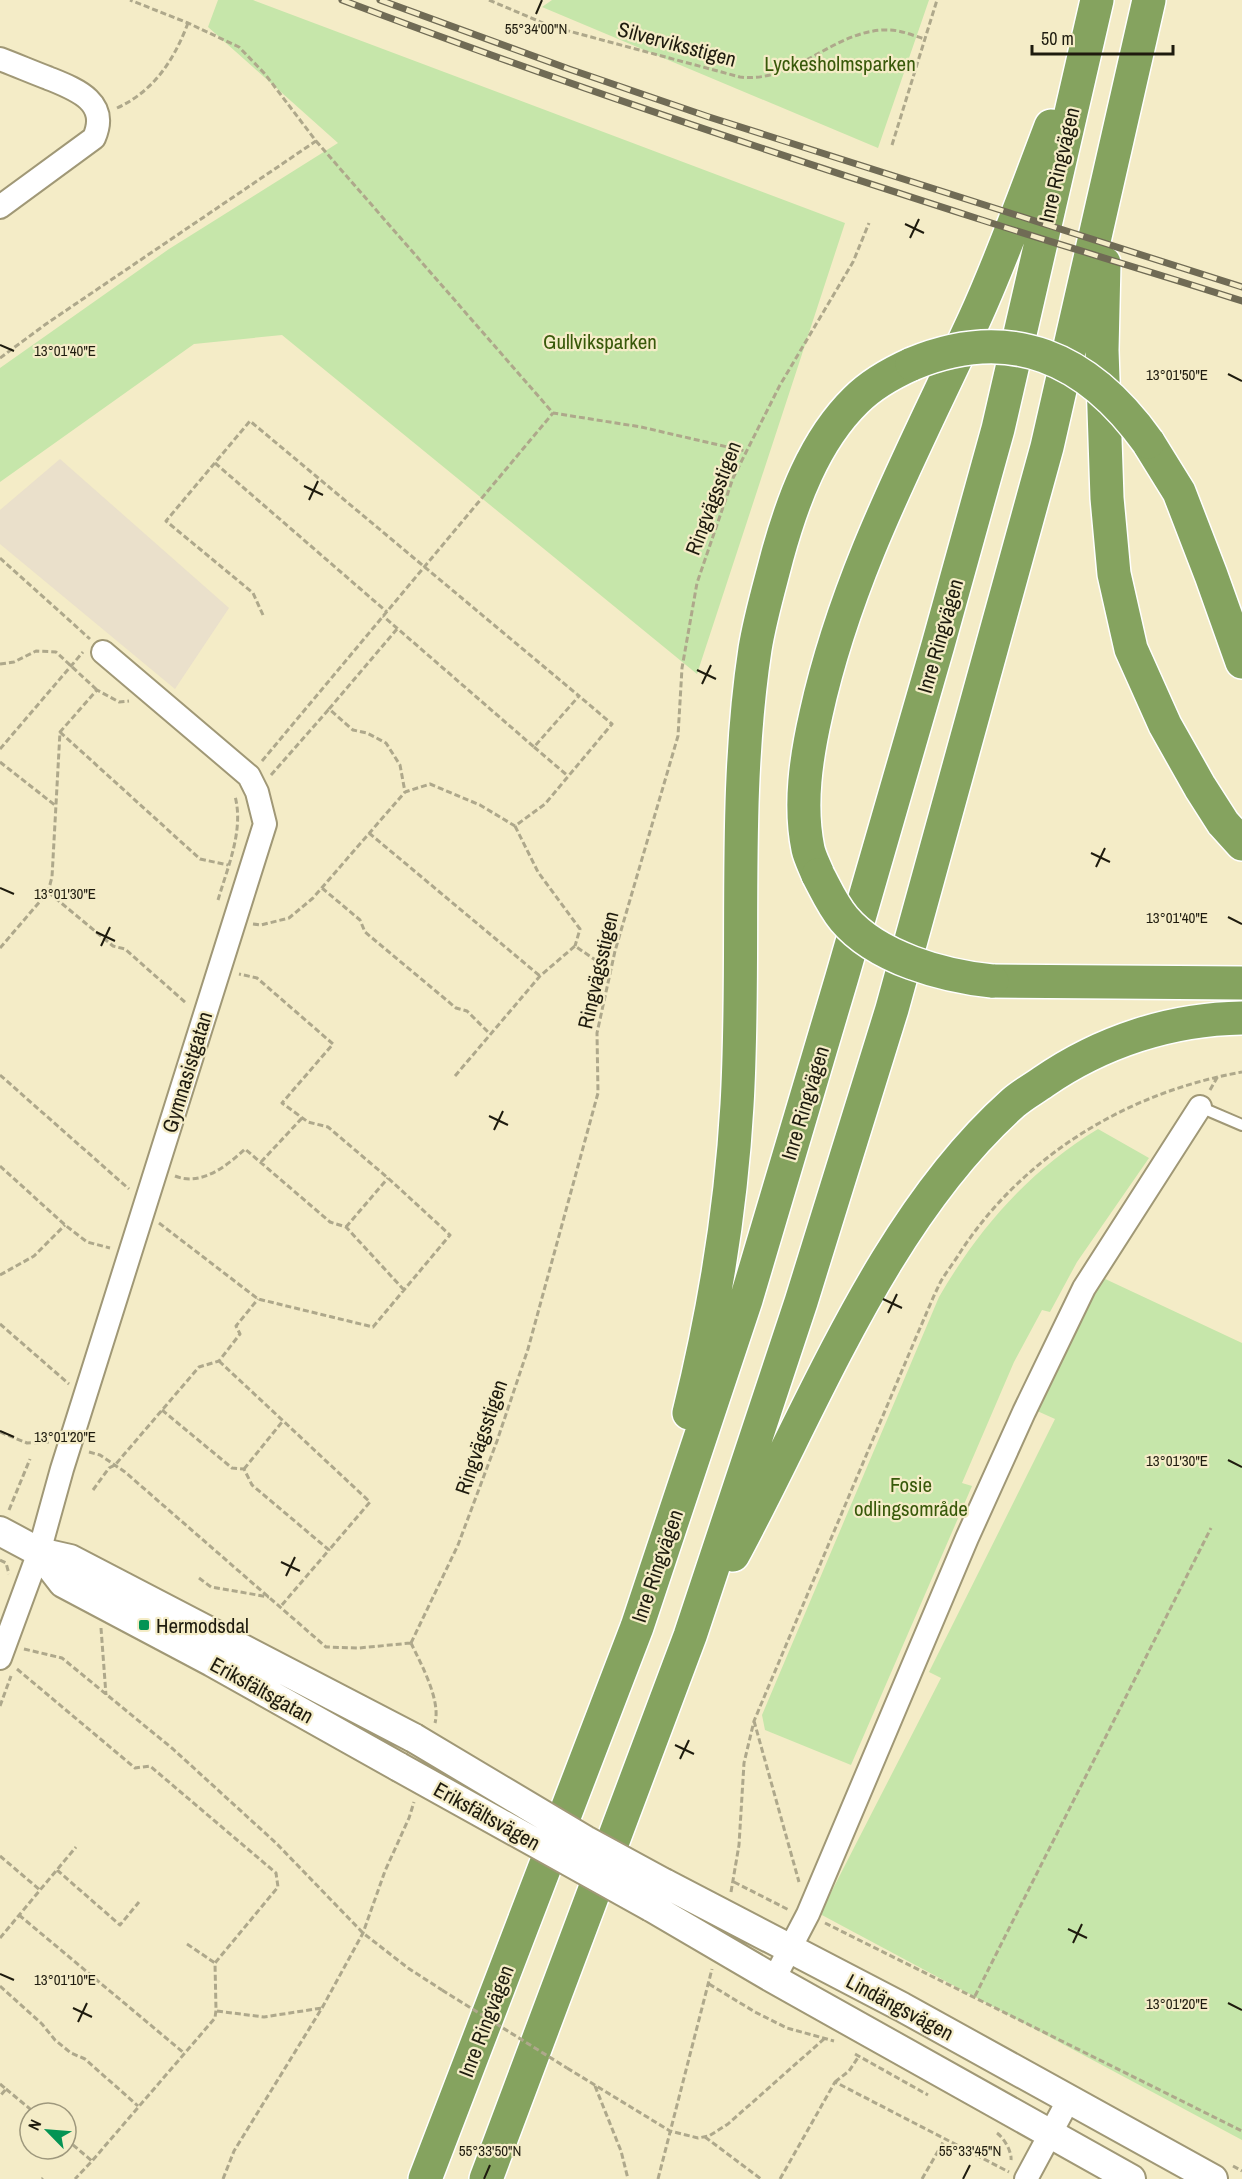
<svg xmlns="http://www.w3.org/2000/svg" width="1242" height="2179" font-family="'Archivo Narrow',sans-serif">
<style>
.education{fill:#eae0cb}
.green{fill:#c6e6aa}
.lines{fill:none;stroke-linecap:round;stroke-linejoin:round}
.service-casing{stroke:#a09876;stroke-width:14}
.minor-casing{stroke:#a09876;stroke-width:26}
.tertiary-casing{stroke:#a09876;stroke-width:32}
.motorway-casing{stroke:#fff;stroke-width:36}
.path{stroke:#aea88b;stroke-width:3;stroke-dasharray:6 3;stroke-linecap:butt}
.service{stroke:#fff;stroke-width:10}
.minor{stroke:#fff;stroke-width:22}
.tertiary{stroke:#fff;stroke-width:28}
.motorway{stroke:#85a35f;stroke-width:33}
.rail-casing{stroke:#706b55;stroke-width:7}
.rail{stroke:#f4ecc7;stroke-width:4.5;stroke-dasharray:14;stroke-linecap:butt}
.tertiary-bridge-casing{stroke:#a09876;stroke-width:32;stroke-linecap:butt}
.motorway-bridge-casing{stroke:#fff;stroke-width:36;stroke-linecap:butt}
.path-bridge{stroke:#aea88b;stroke-width:3;stroke-dasharray:6 3;stroke-linecap:butt}
.tertiary-bridge{stroke:#fff;stroke-width:28}
.motorway-bridge{stroke:#85a35f;stroke-width:33}
.ticks{fill:none;stroke:#1e1b0e;stroke-width:2}
.poi-dot{fill:#049454;stroke:#f4ecc7;stroke-width:2}
.labels{text-anchor:middle;dominant-baseline:central;stroke-width:4.5;stroke-linejoin:round;paint-order:stroke}
.street-label{font-size:21px;fill:#1e1b0e;stroke:#f4ecc7}
.park-label{font-size:21px;fill:#38590a;stroke:#f4ecc7}
.poi-label{font-size:21px;fill:#1e1b0e;stroke:#f4ecc7;text-anchor:start}
.ticks-label{font-size:15px;text-anchor:middle;fill:#1e1b0e;stroke:#f4ecc7;stroke-width:4.5;stroke-linejoin:round;paint-order:stroke}
</style>
<rect width="100%" height="100%" fill="#f4ecc7"/>
<path class="education" d="M60,459L229,608L175,689L0,544V510Z"/>
<path class="green" d="M218,0H253L845,223L697,674L282,335L194,344L0,482V368L169,249L338,143L208,27Z
M552,0H929L878,148L542,7Z
M1098,1129L1149,1158L1077,1262L1050,1312L1042,1310L1014,1362L962,1483L972,1486L851,1765L765,1730L762,1715L939,1297C979,1228 1030,1170 1098,1129Z
M1101,1277L1242,1343V2140L820,1914L941,1678L929,1672L1055,1419L1035,1410Z"/>
<g class="lines">
<g class="service-casing">
<path id="service" d="M1200,1107L1242,1125"/>
</g>
<g class="minor-casing">
<path id="minor" d="M0,59C16,65 32,72 48,78C75,89 110,101 94,138L0,207
M0,1658L39,1552L62,1469L265,824L257,792L249,776L103,652
M774,1979L808,1914L967,1538L1024,1412L1084,1288L1200,1107
M1026,2179L1069,2099"/>
</g>
<g class="tertiary-casing">
<path id="tertiary" d="M0,1531L39,1552L70,1559L414,1738
M39,1552L63,1583L212,1662L399,1767
M664,1883L902,2007L1213,2179
M651,1907L774,1979L1131,2179"/>
</g>
<g class="motorway-casing">
<path id="motorway" d="M1104,263L1102,350L1107,498L1114,574L1131,649L1165,725L1200,787L1223,823L1242,844
M1148,442L1179,492L1211,575L1242,662
M818,875C815,867 810,858 808,849C799,805 806,758 816,714C847,573 914,450 974,320C1003,257 1026,191 1051,126
M992,981L1242,983
M689,1413C714,1312 731,1209 737,1105C746,954 732,800 755,649C760,618 769,588 777,557C792,502 814,441 856,400C872,384 892,373 912,364
M733,1555C814,1405 884,1218 1013,1103C1022,1095 1033,1089 1043,1082C1101,1042 1170,1019 1242,1018
M425,2179L637,1627L746,1300L842,977L938,645L998,429L1097,0
M486,2179L690,1636L801,1302L892,1009L1047,447L1149,0"/>
</g>
<path class="path" d="M489,0L550,26L740,77C795,84 835,28 889,30C901,30 914,36 925,39
M117,108C154,91 174,60 188,23
M316,141L553,413L641,427L745,451
M892,145L937,0
M0,358L46,324L316,141L265,74L239,47L188,23L130,0
M215,463L387,612
M0,558L90,639
M263,615L253,593L166,521L250,421L579,696L534,747L383,616
M397,629L329,709L353,730L367,733L386,743L400,765L405,792L430,784L480,805L515,826L545,804L612,724L579,696
M0,664L14,662L36,651L56,652L97,690
M60,732L200,859L228,865
M534,747L568,776
M0,749L83,652
M262,761L553,413
M0,762L56,806
M271,775L329,709
M515,826L538,872L580,929L575,946
M369,833L540,976
M322,888L360,920L365,932L456,1008L467,1011L490,1034
M48,892L113,946L125,949L186,1003
M218,900C228,866 244,830 235,796
M253,924L261,925L289,918L313,898L405,792
M0,948L48,892L52,877L60,732L97,690L119,702L129,701
M0,1075L129,1189
M455,1076L540,976L575,946L610,970
M1210,1090L1218,1076
M261,1162L302,1118
M0,1166L65,1225L87,1242L110,1248
M175,1176C201,1187 228,1165 245,1149L330,1222L346,1227L404,1290
M159,1223L258,1299L373,1327L450,1235L388,1178L328,1127L308,1122L282,1103L333,1044L257,978L239,974
M346,1227L388,1178
M0,1275L34,1256L65,1225
M0,1324L69,1384
M219,1361L370,1502L329,1550
M162,1410L232,1468L244,1469L252,1485L329,1550L281,1606
M0,1432L27,1443L50,1442
M89,1452L100,1455L125,1472L326,1647L359,1648L411,1643
M244,1469L282,1422
M93,1490L109,1468L115,1465L199,1367L219,1361L240,1334L236,1326L258,1299
M9,1510L30,1459
M0,1560L6,1563L9,1574
M199,1578L211,1587L269,1597
M101,1628L106,1695
M411,1643L458,1545L497,1441L528,1349L598,1093L597,1033L615,951L678,736L682,668L697,583L733,478L780,385L853,262L869,223
M411,1643C421,1664 441,1700 435,1723
M24,1649L62,1658L173,1749L276,1843L363,1933L408,1968L442,1990
M17,1669L135,1768L150,1766L276,1873L278,1887L215,1963L216,2010L215,2018L92,2161
M0,1706L11,1676
M754,1721L799,1882
M0,1856L40,1890
M57,1870L120,1925L139,1902
M734,1882L789,1910
M731,1892L739,1845L744,1763L754,1721L917,1335C925,1317 932,1299 941,1281C947,1271 955,1261 961,1251C1025,1154 1129,1092 1242,1072
M19,1915L184,2053
M825,1923L1242,2131
M0,1938L76,1847
M187,1944L215,1963
M709,1984L755,2012L787,2028L834,2041
M0,1986L42,2024L55,2040L71,2053L85,2059L138,2106
M975,1996L1211,1528
M217,2011L264,2017L322,2008
M855,2054L928,2095
M567,2068L670,2131L698,2138L709,2136L728,2124L825,2038
M835,2082L849,2071L859,2056
M0,2084L6,2089L0,2096
M595,2086L621,2151L628,2179
M6,2089L35,2113
M997,2133C1004,2138 1012,2152 1011,2160
M705,2137L761,2179
M66,2139L92,2161L75,2179
M1233,2166L1242,2171
M42,2179L43,2178
M223,2179L234,2151L322,2008L363,1933L385,1871L409,1818L414,1802
M658,2179L712,1969
M780,2179L835,2082L1009,2172
M922,2179L945,2139"/>
<use href="#service" class="service"/>
<use href="#minor" class="minor"/>
<use href="#tertiary" class="tertiary"/>
<use href="#motorway" class="motorway"/>
<g class="rail-casing">
<path id="rail" d="M342,0C553,80 767,151 982,220C1069,248 1156,273 1242,301
M380,0L569,69L709,117L1242,287"/>
</g>
<use href="#rail" class="rail"/>
<g class="tertiary-bridge-casing">
<path id="tertiary-bridge" d="M414,1738L585,1840L664,1883
M399,1767L651,1907"/>
</g>
<g class="motorway-bridge-casing">
<path id="motorway-bridge" d="M912,364C1011,323 1088,358 1148,442
M818,875C826,890 833,906 844,919C877,958 943,976 992,981"/>
</g>
<path class="path-bridge" d="M442,1990L567,2068"/>
<use href="#tertiary-bridge" class="tertiary-bridge"/>
<use href="#motorway-bridge" class="motorway-bridge"/>
</g>
<path class="ticks" d="M536,14L542,0M905,224L924,233M910,238L919,219M0,345L14,351M1228,374L1242,381M304,486L323,495M309,500L318,481M697,670L716,679M702,684L711,665M1091,853L1110,862M1096,867L1105,848M0,888L14,894M1228,917L1242,924M96,932L115,941M101,946L110,927M489,1116L508,1125M494,1130L503,1111M883,1299L902,1308M888,1313L897,1294M0,1431L14,1437M1228,1460L1242,1467M281,1562L300,1571M286,1576L295,1557M675,1745L694,1754M680,1759L689,1740M1068,1929L1087,1938M1073,1943L1082,1924M0,1974L14,1980M1228,2003L1242,2010M73,2008L92,2017M78,2022L87,2003M484,2179L490,2165M963,2179L970,2165"/>
<rect class="poi-dot" x="138" y="1619" width="12" height="12" rx="3"/>
<g class="labels">
<g class="street-label">
<text transform="translate(677 44) rotate(15)">Silverviksstigen</text>
<text transform="translate(1059 165) rotate(-77)">Inre Ringvägen</text>
<text transform="translate(713 498) rotate(-69)">Ringvägsstigen</text>
<text transform="translate(940 636) rotate(-74)">Inre Ringvägen</text>
<text transform="translate(598 970) rotate(-77)">Ringvägsstigen</text>
<text transform="translate(187 1072) rotate(-73)">Gymnasistgatan</text>
<text transform="translate(805 1103) rotate(-73)">Inre Ringvägen</text>
<text transform="translate(481 1437) rotate(-71)">Ringvägsstigen</text>
<text transform="translate(657 1566) rotate(-71)">Inre Ringvägen</text>
<text transform="translate(262 1690) rotate(29)">Eriksfältsgatan</text>
<text transform="translate(487 1816) rotate(29)">Eriksfältsvägen</text>
<text transform="translate(900 2007) rotate(28)">Lindängsvägen</text>
<text transform="translate(486 2021) rotate(-69)">Inre Ringvägen</text>
</g>
<g class="park-label">
<text x="840" y="63">Lyckesholmsparken</text>
<text x="600" y="341">Gullviksparken</text>
<text x="911" y="1484">Fosie<tspan x="911" dy="24">odlingsområde</tspan></text>
</g>
<g class="poi-label">
<text x="156" y="1625">Hermodsdal</text>
</g>
</g>
<g class="ticks-label">
<text x="536" y="34">55°34'00"N</text>
<text x="65" y="356">13°01'40"E</text>
<text x="1177" y="380">13°01'50"E</text>
<text x="65" y="899">13°01'30"E</text>
<text x="1177" y="923">13°01'40"E</text>
<text x="65" y="1442">13°01'20"E</text>
<text x="1177" y="1466">13°01'30"E</text>
<text x="65" y="1985">13°01'10"E</text>
<text x="1177" y="2009">13°01'20"E</text>
<text x="490" y="2156">55°33'50"N</text>
<text x="970" y="2156">55°33'45"N</text>
</g>
<g transform="translate(48 2131) rotate(295)"><circle r="28" fill="#f4ecc7" stroke="#9e987d" stroke-width="1.5"/>
<path d="M0-4.5L10 22L0 15L-10 22Z" fill="#049454"/>
<text y="-9" font-size="16" font-weight="bold" text-anchor="middle" fill="#1e1b0e">N</text>
</g>
<path d="M1032 45v9h141v-9" fill="none" stroke="#1e1b0e" stroke-width="3"/>
<text x="1041" y="45" font-size="18" fill="#1e1b0e" stroke="#f4ecc7" stroke-width="4.5" paint-order="stroke">50 m</text>
</svg>
